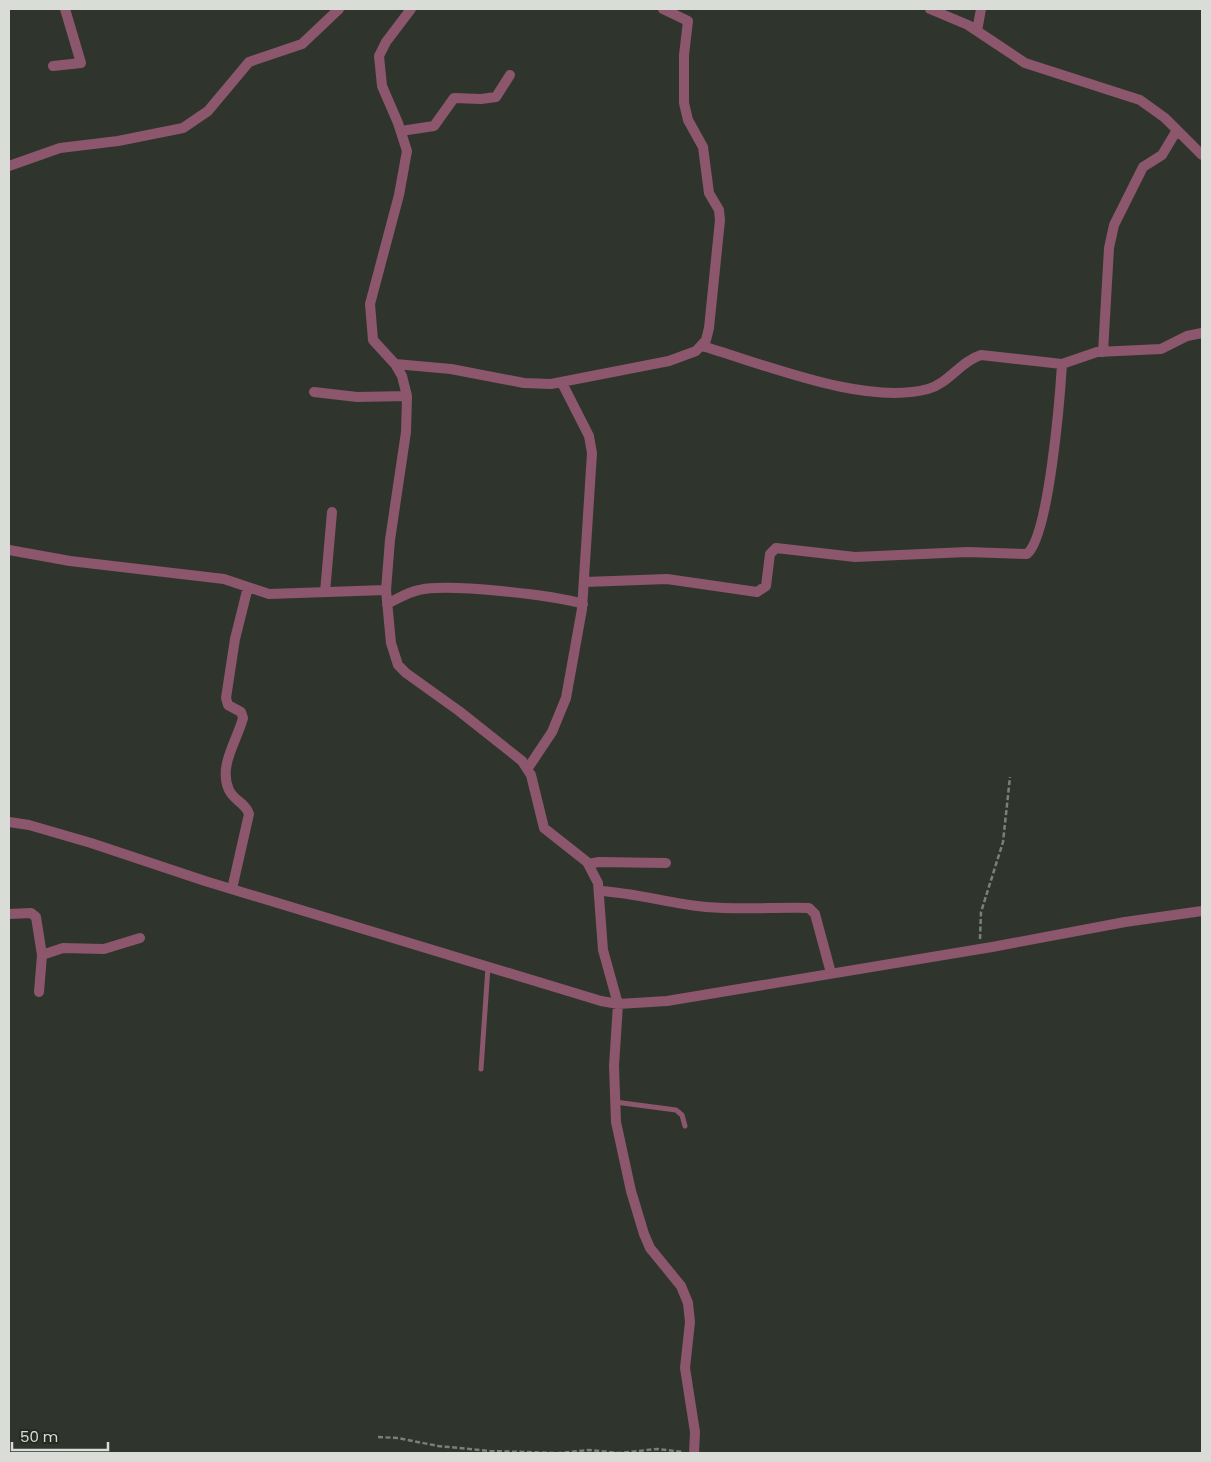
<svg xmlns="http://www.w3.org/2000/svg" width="1211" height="1462" font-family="Poppins,sans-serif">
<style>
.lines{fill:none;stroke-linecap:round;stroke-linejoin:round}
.path{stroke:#7b7f78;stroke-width:2.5;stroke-dasharray:5 2.5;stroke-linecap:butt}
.lane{stroke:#8c566d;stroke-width:5}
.street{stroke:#8c566d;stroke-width:10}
</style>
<rect width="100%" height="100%" fill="#2f352c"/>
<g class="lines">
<path class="path" d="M980,939L981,912L1003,842L1010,777
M378,1437L398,1438L438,1446L490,1451L558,1453L589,1450L619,1453L657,1449L684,1452"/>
<path class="lane" d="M481,1069L488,967
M615,1102L676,1110L682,1115L685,1126"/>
<path class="street" d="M411,9L386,42L379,56L382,86L398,123L407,151L399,195L370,304L373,340L395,364L402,376L407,396L406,432L390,540L386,590L391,643L398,665L406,673L459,711L522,761L531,775L544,828L587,862L598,883L603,950L618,1004L614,1066L616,1122L631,1191L644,1234L650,1248L681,1286L688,1303L690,1322L685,1368L695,1432L694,1453
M930,9L968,25L1025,63L1140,100L1165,118L1202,155
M977,31L981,9
M53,66L81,63L65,9
M401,131L434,126L454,98L481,99L496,97L510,75
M9,166L60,148L118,141L183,128L208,111L249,62L302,44L339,9
M702,346C764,364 865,406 928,389C949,383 961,361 981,355L1062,364L1097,352L1161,349L1187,336L1202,333
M1103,352L1109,248L1114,225L1143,167L1162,155L1177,130
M395,364L451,369L524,383L551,384L669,361L696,351L706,340L709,328L720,220L719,210L709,193L703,147L688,120L684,103V55L688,21L663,9
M314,392L357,397L407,396
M9,550L70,561L224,579L269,594L386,590
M585,582L667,579L757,592L766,586L770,554L776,548L855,557L967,552L1027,554C1049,536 1060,397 1062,364
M325,592L332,512
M387,604C397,599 408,592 419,590C447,583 554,595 583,604
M528,768L552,732L566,698L582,609L592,453L589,436L562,383
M9,822L29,825L91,843L205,881L601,1001L618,1004L667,1001L992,947L1125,922L1202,911
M588,864L599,862L666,863
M232,889L249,814C246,803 234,801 229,790C218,766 237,741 243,718L241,712L228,705L226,698L235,639L248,587
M600,891C637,893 671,904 706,907C741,910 775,907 809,908L815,914L831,973
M9,914L31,913L36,917L42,955L39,992
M42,955L63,948L104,949L140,938"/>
</g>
<rect width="1211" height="1462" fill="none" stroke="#daddd7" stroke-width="20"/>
<path d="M12 1442v8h96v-8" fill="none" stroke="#daddd7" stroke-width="2.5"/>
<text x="20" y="1442" font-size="15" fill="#daddd7" stroke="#262b22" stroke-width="4" paint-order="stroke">50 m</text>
</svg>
